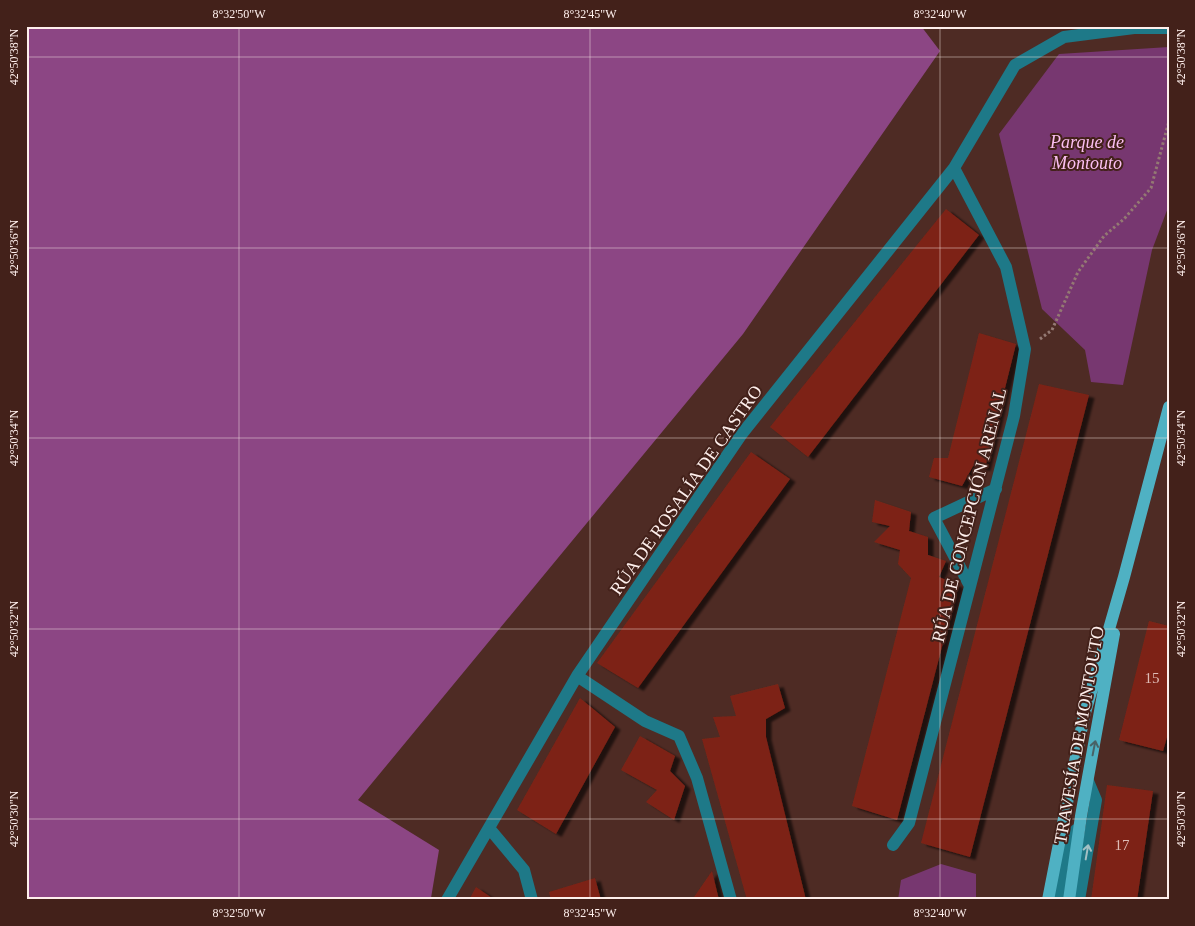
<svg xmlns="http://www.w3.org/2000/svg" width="1195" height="926" font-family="Georgia,serif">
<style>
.green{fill:#773770}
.forest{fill:#8c4684}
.building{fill:#7d2315;filter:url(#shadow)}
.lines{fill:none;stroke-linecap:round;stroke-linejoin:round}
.path{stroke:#947973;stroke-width:3;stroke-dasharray:2.5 2.5;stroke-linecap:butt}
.minor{stroke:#1e7988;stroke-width:12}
.major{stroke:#4fb1c3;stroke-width:12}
.oneway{stroke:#486266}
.oneway2{stroke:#a4c0c4}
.ticks{fill:none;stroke:#feefec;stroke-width:1;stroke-opacity:0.45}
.labels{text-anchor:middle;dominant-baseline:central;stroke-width:4;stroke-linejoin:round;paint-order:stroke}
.number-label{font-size:15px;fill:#debcb6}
.park-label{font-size:18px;font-style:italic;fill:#fbbff2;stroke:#43211a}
.street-label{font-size:18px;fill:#feefec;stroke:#43211a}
.neatline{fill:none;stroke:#feefec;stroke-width:2}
.ticks-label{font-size:12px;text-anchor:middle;fill:#feefec}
</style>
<defs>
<filter id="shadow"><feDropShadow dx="5.5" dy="3" stdDeviation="1" flood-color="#0009"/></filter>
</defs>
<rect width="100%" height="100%" fill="#4e2b24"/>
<path class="green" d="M1169,47V205L1152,250L1123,385L1091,382L1085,350L1042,309L999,134L1059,54Z
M941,864L976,874V900H898L901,880Z"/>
<path class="forest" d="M26,26H921L940,51L743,334L358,800L439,850L431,898L26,900Z"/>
<path class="building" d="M946,209L979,235L808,457L770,427Z
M979,333L1016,344L985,468L973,466L962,486L929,477L934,458H948Z
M1039,384L1089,395L970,857L921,843Z
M751,452L790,479L638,688L597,663Z
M875,500L911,512L909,531L928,537V555L946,561L939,577L958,585L897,820L852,806L911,578L898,564L900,550L874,542L890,526L872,522Z
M1149,621L1169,626V730L1163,751L1119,740Z
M778,684L785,708L766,719V737L806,900H747L702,739L720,737L713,717L736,716L730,696Z
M580,698L615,727L556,834L517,810Z
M640,736L675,756L670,771L685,786L674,820L646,802L657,790L621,770Z
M1107,785L1153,791L1137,900H1091Z
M712,871L719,900H692Z
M595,878L601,900H551L549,892Z
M476,887L495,900H469Z"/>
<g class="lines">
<path class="path" d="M1040,339L1052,330L1078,272L1104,236L1124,219L1151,188L1169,121"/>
<path class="minor" d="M970,586L934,518L996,489
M577,676L645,721L679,736L697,778L731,900
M489,828L524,870L532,900
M893,845L909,823L1014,416L1025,349L1006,267L954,168
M447,900L577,676L741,435L954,168L1015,65L1064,37L1134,28H1169
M1058,900L1062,867L1076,830
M1079,900L1096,800L1088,781"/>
<path class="major" d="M1048,900L1084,716L1124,577L1169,407
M1069,900L1081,816L1114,634"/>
</g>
<defs><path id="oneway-shaft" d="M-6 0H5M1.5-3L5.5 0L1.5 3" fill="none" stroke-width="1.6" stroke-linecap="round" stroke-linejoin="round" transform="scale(1.25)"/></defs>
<use class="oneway" href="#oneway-shaft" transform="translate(1094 748) rotate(-79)"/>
<use class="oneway2" href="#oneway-shaft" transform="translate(1087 852) rotate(-80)"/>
<path class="ticks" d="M239,26V900M590,26V900M940,26V900M26,57H1169M26,248H1169M26,438H1169M26,629H1169M26,819H1169"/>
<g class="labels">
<g class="number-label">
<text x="1152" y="678">15</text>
<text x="1122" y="845">17</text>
</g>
<g class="park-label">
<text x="1087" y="142">Parque de<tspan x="1087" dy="21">Montouto</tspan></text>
</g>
<g class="street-label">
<text transform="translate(686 490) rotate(-55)">RÚA DE ROSALÍA DE CASTRO</text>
<text transform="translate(969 515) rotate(-76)">RÚA DE CONCEPCIÓN ARENAL</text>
<text transform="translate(1079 735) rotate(-80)">TRAVESÍA DE MONTOUTO</text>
</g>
</g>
<rect width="1195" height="926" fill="none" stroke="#43211a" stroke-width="55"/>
<rect x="28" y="28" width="1140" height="870" class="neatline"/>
<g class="ticks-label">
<text x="239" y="18">8°32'50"W</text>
<text x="590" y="18">8°32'45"W</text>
<text x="940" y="18">8°32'40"W</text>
<text transform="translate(14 57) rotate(-90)" y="4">42°50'38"N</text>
<text transform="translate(1181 57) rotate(-90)" y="4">42°50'38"N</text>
<text transform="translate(14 248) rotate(-90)" y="4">42°50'36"N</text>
<text transform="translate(1181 248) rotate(-90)" y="4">42°50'36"N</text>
<text transform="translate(14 438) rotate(-90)" y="4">42°50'34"N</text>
<text transform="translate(1181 438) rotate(-90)" y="4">42°50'34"N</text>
<text transform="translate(14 629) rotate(-90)" y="4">42°50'32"N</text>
<text transform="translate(1181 629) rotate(-90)" y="4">42°50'32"N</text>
<text transform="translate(14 819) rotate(-90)" y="4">42°50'30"N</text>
<text transform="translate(1181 819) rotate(-90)" y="4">42°50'30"N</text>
<text x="239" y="917">8°32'50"W</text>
<text x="590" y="917">8°32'45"W</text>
<text x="940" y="917">8°32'40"W</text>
</g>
</svg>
